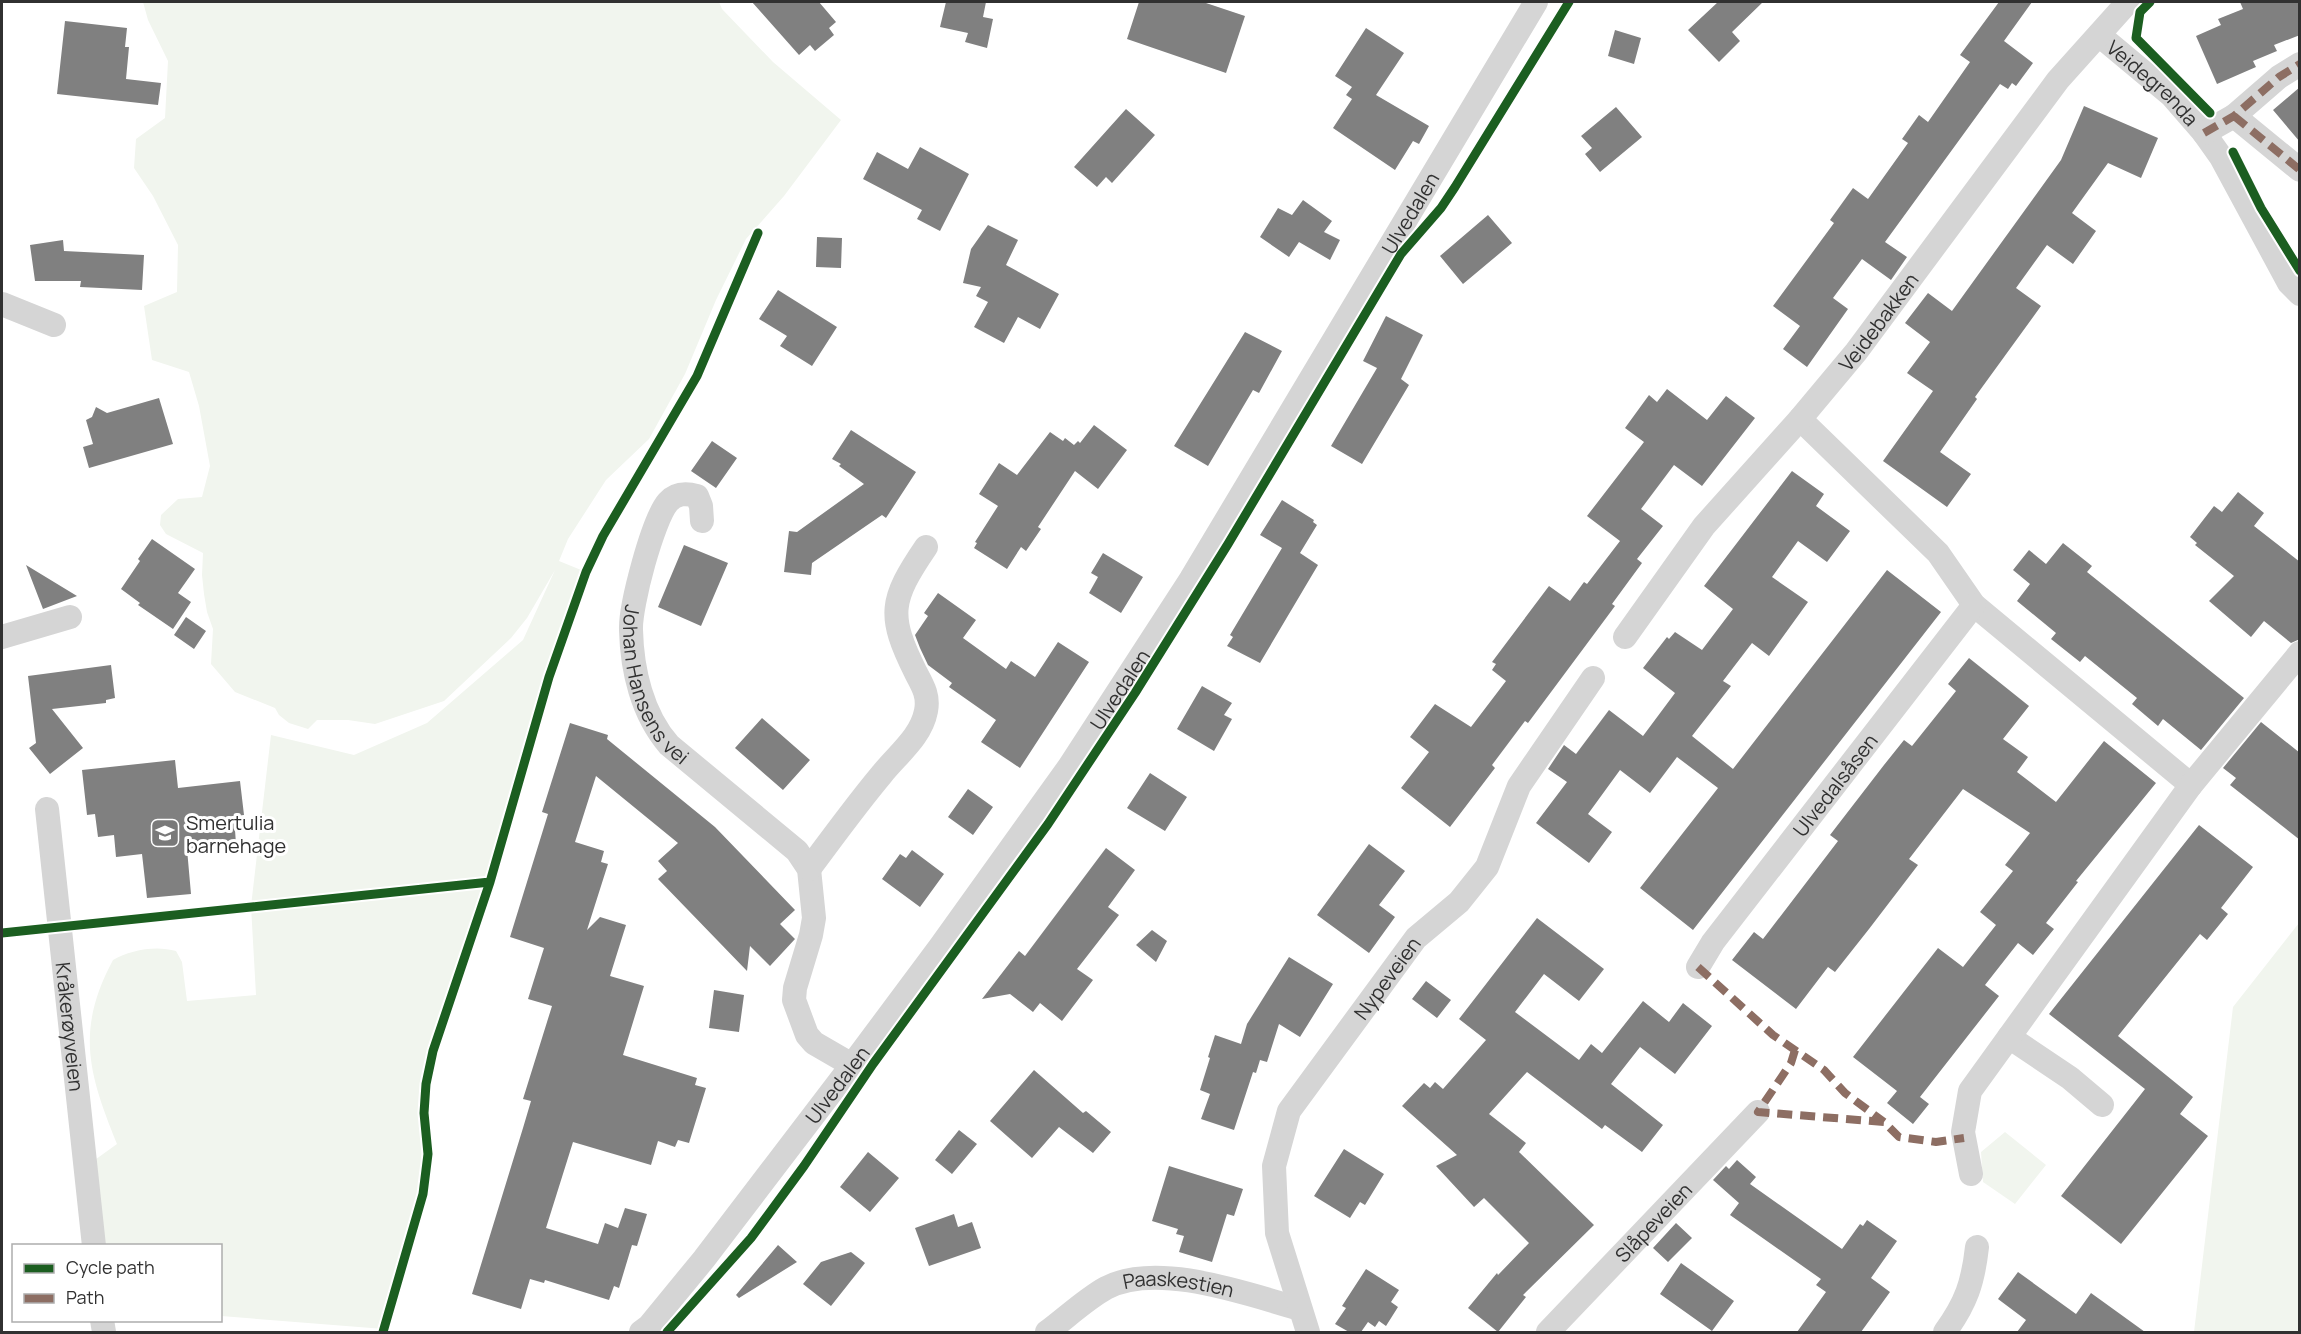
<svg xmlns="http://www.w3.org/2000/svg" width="2301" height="1334" font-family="Manrope,sans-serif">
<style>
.green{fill:#f1f5ee}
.building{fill:#808080}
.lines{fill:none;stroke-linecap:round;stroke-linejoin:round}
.street{stroke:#d5d5d5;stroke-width:24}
.quiet{stroke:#8d6e63;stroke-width:8;stroke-dasharray:15 8;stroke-linecap:butt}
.cycleway-casing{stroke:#fff;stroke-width:13}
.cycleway{stroke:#1b5e20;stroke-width:9}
.labels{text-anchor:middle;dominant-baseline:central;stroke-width:6;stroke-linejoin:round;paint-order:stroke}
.street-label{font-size:20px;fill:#313131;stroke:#fff}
.poi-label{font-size:20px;fill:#313131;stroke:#fff;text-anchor:start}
</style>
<rect width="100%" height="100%" fill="#fff"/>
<path class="green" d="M143,2H719L722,9L773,62L841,120L784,196L746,239L716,300L685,374L649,439L606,480L568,539L559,561L586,572L549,677L490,882L433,1051L426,1084L424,1113L428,1154L423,1194L384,1329L221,1316L220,1246L94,1245L85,1167L117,1144C89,1074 75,1031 113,960C130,950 156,945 176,951L182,962L187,1001L256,995L251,906L271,735L354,755L427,723L523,640L555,570L527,618L511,638L444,701L375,724L348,720H317L308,729L289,723L279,715L275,708L235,692L211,664L213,629L207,612L204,594L202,575L203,553L166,534L160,525L161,515L178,499L202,497L210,466L199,406L189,372L152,360L144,306L177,292L178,245L153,196L134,168L136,139L165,118L168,61L148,20Z
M2299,923V1332H2194L2233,1007Z
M2005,1132L2046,1165L2015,1204L1983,1182L1981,1152Z"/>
<path class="building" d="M752,2H819L836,22L829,28L834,35L815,51L810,45L799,55Z
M946,2H986L983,17L993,19L987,48L965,42L968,33L940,27Z
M1139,2H1203L1245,16L1226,73L1127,39Z
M1718,2H1763L1732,32L1740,41L1719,62L1688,30Z
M1999,2H2032L2004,41L2033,63L2016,86L2012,83L2008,89L2000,84L1885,242L1907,257L1891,280L1862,259L1833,298L1848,309L1807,367L1783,349L1800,326L1773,306L1834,223L1830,220L1853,188L1868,199L1908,143L1902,139L1919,115L1928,122L1970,62L1960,55Z
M2240,2H2300V35L2274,45L2277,51L2253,61L2256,67L2217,84L2196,36L2221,25L2218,19L2243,9Z
M65,21L127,28L125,47H129L126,79L161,83L158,105L57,94Z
M1366,28L1404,53L1376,95L1429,126L1419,144L1413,141L1395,170L1333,128L1352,99L1346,95L1352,87L1335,76Z
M1615,30L1641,38L1634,64L1608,56Z
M2300,87V142L2273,110Z
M2084,106L2158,138L2141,178L2108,163L2072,213L2096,231L2073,264L2047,245L2016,288L2041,306L1975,397L1977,399L1940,452L1971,474L1947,507L1883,461L1933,391L1907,373L1930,342L1905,323L1928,293L1952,311L2061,160Z
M1616,107L1642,137L1600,172L1585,154L1592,148L1581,136Z
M1126,109L1155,135L1112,183L1106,177L1097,187L1074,167Z
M920,147L969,174L940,231L917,219L922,210L863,179L877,152L908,169Z
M1303,200L1332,221L1324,232L1340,240L1330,260L1299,242L1289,257L1260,237L1278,208L1292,215Z
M1488,215L1512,243L1463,284L1440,256Z
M988,225L1018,240L1006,265L1059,294L1040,329L1018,317L1004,343L974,327L988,302L976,296L981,287L963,283L971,249Z
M817,237L842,238L841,268L816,267Z
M63,240L64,251L144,255L142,290L80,287L81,281H35L30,245Z
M778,290L837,327L812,366L780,346L787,336L759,319Z
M1386,316L1423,335L1401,379L1409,385L1362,464L1331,446L1377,368L1363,361Z
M1245,332L1282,351L1259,393L1253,390L1208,466L1174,446Z
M1667,389L1707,420L1726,396L1755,418L1702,486L1674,465L1641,509L1663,526L1637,559L1642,563L1612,604L1615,606L1528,723L1525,721L1492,765L1495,768L1450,827L1401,788L1429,752L1410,737L1435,704L1471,727L1506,681L1492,670L1496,664L1492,662L1549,586L1570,601L1584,582L1587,584L1620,541L1587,516L1644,442L1625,428L1649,395L1657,402Z
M159,398L173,444L89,468L83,447L93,444L86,420L92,417L96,407L107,413Z
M1094,425L1127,450L1098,489L1075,471L1038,527L1041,529L1026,551L1021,547L1007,569L974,548L977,543L975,542L998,506L979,494L999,463L1017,475L1050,432L1063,441L1065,438L1074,445L1078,441L1080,443Z
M851,430L916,472L886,518L882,515L812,563L811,575L784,572L789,531L797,532L864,484L839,466L841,464L832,459Z
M712,441L737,458L716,488L691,471Z
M1792,471L1824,494L1816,506L1850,531L1827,562L1798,541L1772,577L1808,602L1769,656L1752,643L1723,681L1731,686L1692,736L1733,769L1887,570L1941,612L1693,930L1640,888L1718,788L1677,757L1650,793L1620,770L1588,814L1612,832L1589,863L1536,823L1567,782L1548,769L1564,745L1576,754L1609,710L1643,736L1675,693L1643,668L1667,637L1669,639L1675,632L1702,650L1733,609L1704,586Z
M2238,492L2264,513L2254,526L2300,562V639L2291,643L2264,621L2251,637L2209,601L2234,576L2195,545L2197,543L2190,537L2214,506L2222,512Z
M1282,500L1314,520L1313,522L1317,525L1300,553L1318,565L1260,663L1227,646L1233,637L1230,635L1282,548L1260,535Z
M152,539L195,569L178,593L191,602L173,629L138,605L140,603L121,589L140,561L138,559Z
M2063,543L2092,566L2087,572L2244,698L2201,750L2163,719L2158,726L2132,704L2137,698L2085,656L2080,662L2051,639L2056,633L2017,601L2030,584L2013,570L2029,550L2046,564Z
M684,545L728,563L701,626L658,607Z
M1103,553L1143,577L1121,613L1089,593L1098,577L1091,573Z
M26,565L77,596L43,609Z
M938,593L976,620L963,638L1006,669L1011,661L1035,677L1058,642L1089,662L1020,768L981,742L996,720L949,687L952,683L928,665L920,648L915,635L928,616L924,613Z
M186,617L206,631L194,649L174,635Z
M1969,658L2029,706L2003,739L2028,757L2017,772L2056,802L2104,741L2156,783L2076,881L2078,882L2046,923L2054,929L2033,955L2018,943L1985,985L1999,996L1920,1097L1929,1104L1913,1124L1887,1103L1897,1091L1853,1057L1938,948L1963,967L1996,925L1980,912L2013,871L2005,865L2030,833L1963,789L1909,859L1918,865L1869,929L1835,972L1828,967L1796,1009L1732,960L1754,932L1763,939L1838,841L1830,835L1884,765L1904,740L1912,746L1956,691L1948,684Z
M111,665L115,698L106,700V703L52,709L83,748L50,774L29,748L36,743L28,676Z
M1202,686L1232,703L1224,715L1232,719L1214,751L1177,729Z
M762,718L810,760L783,790L735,748Z
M2261,722L2300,753V840L2230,785L2236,778L2223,768Z
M570,723L608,735L607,739L715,827L795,910L780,924L795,939L770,966L750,946L747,971L658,879L667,871L658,861L678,843L596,776L575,842L604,851L601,862L608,864L587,930L600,917L626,925L610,976L644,986L623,1055L697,1078L695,1085L706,1088L689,1143L678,1140L675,1147L658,1141L651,1165L573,1142L546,1228L598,1244L605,1223L618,1228L625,1208L647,1214L637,1246L632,1245L619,1288L614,1286L609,1300L545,1280L544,1283L530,1279L521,1309L472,1294L523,1128L531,1101L523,1099L552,1006L528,999L544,948L510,937L548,814L542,812Z
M175,760L178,788L240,781L244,815L234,816L236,844L187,849L191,894L147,898L142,854L116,857L114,835L98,837L95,814L87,815L82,770Z
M1150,773L1187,797L1165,831L1127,808Z
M968,789L993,807L973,835L948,817Z
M2199,825L2253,867L2221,908L2228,914L2207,940L2200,934L2118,1036L2193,1097L2180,1114L2208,1136L2121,1244L2061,1196L2145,1089L2049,1014Z
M1369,844L1405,871L1379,905L1395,917L1369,953L1317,915Z
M1106,848L1135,870L1108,907L1119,915L1077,969L1093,980L1062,1021L1040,1003L1033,1012L1010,994L982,999L1019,951L1025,956Z
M912,850L944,874L920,907L882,879L900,854L906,858Z
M1537,918L1604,969L1579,1001L1544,974L1515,1012L1579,1060L1591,1044L1602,1053L1643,1001L1669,1022L1683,1003L1712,1026L1675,1074L1640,1047L1611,1084L1663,1125L1642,1152L1605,1125L1602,1129L1527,1072L1489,1114L1526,1143L1519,1152L1594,1225L1523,1295L1526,1297L1498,1332L1468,1308L1497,1273L1498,1275L1529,1243L1484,1198L1474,1207L1436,1166L1457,1155L1402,1106L1424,1083L1430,1088L1435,1082L1443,1089L1486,1040L1459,1019Z
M1152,930L1167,941L1156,962L1136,945Z
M1289,957L1333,984L1300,1037L1279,1024L1267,1062L1260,1060L1256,1073L1253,1072L1234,1130L1201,1119L1210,1094L1200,1090L1210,1058L1208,1057L1215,1035L1241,1044L1247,1024Z
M1426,981L1451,1000L1437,1018L1412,999Z
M714,990L744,995L739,1032L709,1028Z
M1034,1070L1083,1113L1086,1111L1111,1132L1093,1153L1059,1127L1032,1158L990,1121Z
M959,1130L977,1144L952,1174L935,1160Z
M1344,1149L1384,1174L1365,1205L1360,1202L1350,1218L1314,1196Z
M868,1152L899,1178L870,1212L840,1187Z
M1737,1160L1756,1177L1750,1184L1842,1249L1860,1224L1863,1226L1867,1220L1897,1241L1871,1278L1890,1292L1861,1332H1797L1826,1292L1816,1285L1821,1279L1730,1215L1739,1203L1713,1180L1726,1166L1729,1169Z
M1169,1166L1243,1189L1234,1216L1227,1214L1212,1262L1179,1252L1184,1236L1176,1234L1178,1229L1152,1221Z
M954,1214L958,1227L972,1222L981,1248L929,1266L915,1228Z
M1676,1223L1692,1238L1668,1262L1653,1248Z
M778,1245L797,1262L739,1298L736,1295Z
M851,1252L865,1263L831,1306L803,1284L821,1262Z
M1681,1263L1734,1301L1712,1331L1660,1294Z
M1366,1269L1399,1290L1391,1302L1398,1307L1386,1326L1379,1321L1375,1327L1368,1322L1361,1332H1349L1335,1324L1346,1308L1342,1306Z
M2018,1272L2076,1314L2091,1293L2145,1332H2017L2026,1320L1998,1299Z"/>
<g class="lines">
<g class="street">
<path id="s1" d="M2099,35L2171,95L2204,133L2221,157L2289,283L2300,294"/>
<path d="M2234,116L2300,170"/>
<path d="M2204,133L2234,116L2279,77L2300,64"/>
<path d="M2,304L54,325"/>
<path d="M1800,419L1938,553L1974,605L2191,785"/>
<path id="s2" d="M702,521L701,506L697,496C686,493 676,493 668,502C653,519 630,606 631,630C632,670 642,714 669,745L797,851L809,869L814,918L811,935L795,988L794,1000L807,1035L814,1043L852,1065"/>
<path d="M2,637L70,617"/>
<path id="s3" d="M1625,637L1704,526L1800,419L1856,352L2058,80L2128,2"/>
<path id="s4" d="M47,809L94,1246"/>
<path d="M809,869C833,837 856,805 882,774C898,754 921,737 926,711C929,696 923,686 916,673C887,615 890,600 926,547"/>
<path id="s5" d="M1698,967L1713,942L1974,605"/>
<path d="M2009,1037L2070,1078L2102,1105"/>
<path d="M1971,1174L1963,1132L1970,1091L2191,785L2300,653"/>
<path d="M102,1320L104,1332"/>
<path id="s6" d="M641,1332L649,1326L704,1259L852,1065L940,947L1069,767L1191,579L1536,2"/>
<path id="s7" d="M1047,1332C1066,1318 1086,1299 1106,1288C1157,1261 1247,1294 1300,1309"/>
<path id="s8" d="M1308,1332L1277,1233L1274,1166L1289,1111L1416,938L1459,902L1487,867L1519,786L1593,678"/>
<path id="s9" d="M1548,1332L1758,1112"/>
<path d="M1945,1332C1966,1303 1973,1283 1977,1247"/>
</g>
<path class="quiet" d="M2234,116L2300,170
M2204,133L2234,116L2279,77L2300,64
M1698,967L1773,1035L1824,1070L1845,1093L1884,1122
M1795,1050L1791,1063L1758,1112L1884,1122L1899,1137L1936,1142L1964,1138"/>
<g class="cycleway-casing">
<path id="cycleway" d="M2150,2L2140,12L2136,38L2210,113
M2233,152L2261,208L2300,271
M2,933L490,882
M383,1332L423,1194L428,1154L424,1113L426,1084L433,1051L490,882L549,677L586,572L603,536L697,376L758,233
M667,1332L751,1238L804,1166L873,1064L1048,824L1135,693L1228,544L1401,254L1441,208L1455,187L1569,2"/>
</g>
<use href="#cycleway" class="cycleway"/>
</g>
<defs>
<g id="school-square" transform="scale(1.5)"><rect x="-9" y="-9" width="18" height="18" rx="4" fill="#797979" stroke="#fff"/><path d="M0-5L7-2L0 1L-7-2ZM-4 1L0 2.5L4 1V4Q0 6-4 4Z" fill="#fff"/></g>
</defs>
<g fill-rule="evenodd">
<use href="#school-square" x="165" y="833"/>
</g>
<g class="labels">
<g class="street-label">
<text stroke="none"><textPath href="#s1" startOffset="72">Veidegrenda</textPath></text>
<text stroke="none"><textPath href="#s6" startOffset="1360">Ulvedalen</textPath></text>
<text stroke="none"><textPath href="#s3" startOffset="405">Veidebakken</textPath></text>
<text stroke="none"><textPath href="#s2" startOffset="252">Johan Hansens vei</textPath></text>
<text stroke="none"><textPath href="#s6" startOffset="802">Ulvedalen</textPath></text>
<text stroke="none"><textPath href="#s5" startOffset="228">Ulvedalsåsen</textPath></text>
<text stroke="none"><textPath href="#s8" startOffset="393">Nypeveien</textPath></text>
<text stroke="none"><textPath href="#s4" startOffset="219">Kråkerøyveien</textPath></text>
<text stroke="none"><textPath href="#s6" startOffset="316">Ulvedalen</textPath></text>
<text stroke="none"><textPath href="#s9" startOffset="152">Slåpeveien</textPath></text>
<text stroke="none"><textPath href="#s7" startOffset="148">Paaskestien</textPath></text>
</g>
<g class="poi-label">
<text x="186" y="822">Smertulia<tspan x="186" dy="23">barnehage</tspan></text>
</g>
</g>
<rect width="2301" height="1334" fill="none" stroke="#313131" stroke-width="6"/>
<rect x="12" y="1244" width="210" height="78" fill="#ffffff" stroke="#adadad" stroke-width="1.5"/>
<rect x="24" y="1264" width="30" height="9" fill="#1b5e20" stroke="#adadad" stroke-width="1.5"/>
<text x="66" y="1274" font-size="18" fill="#313131">Cycle path</text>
<rect x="24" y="1294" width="30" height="9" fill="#8d6e63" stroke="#adadad" stroke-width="1.5"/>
<text x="66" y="1304" font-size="18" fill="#313131">Path</text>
</svg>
